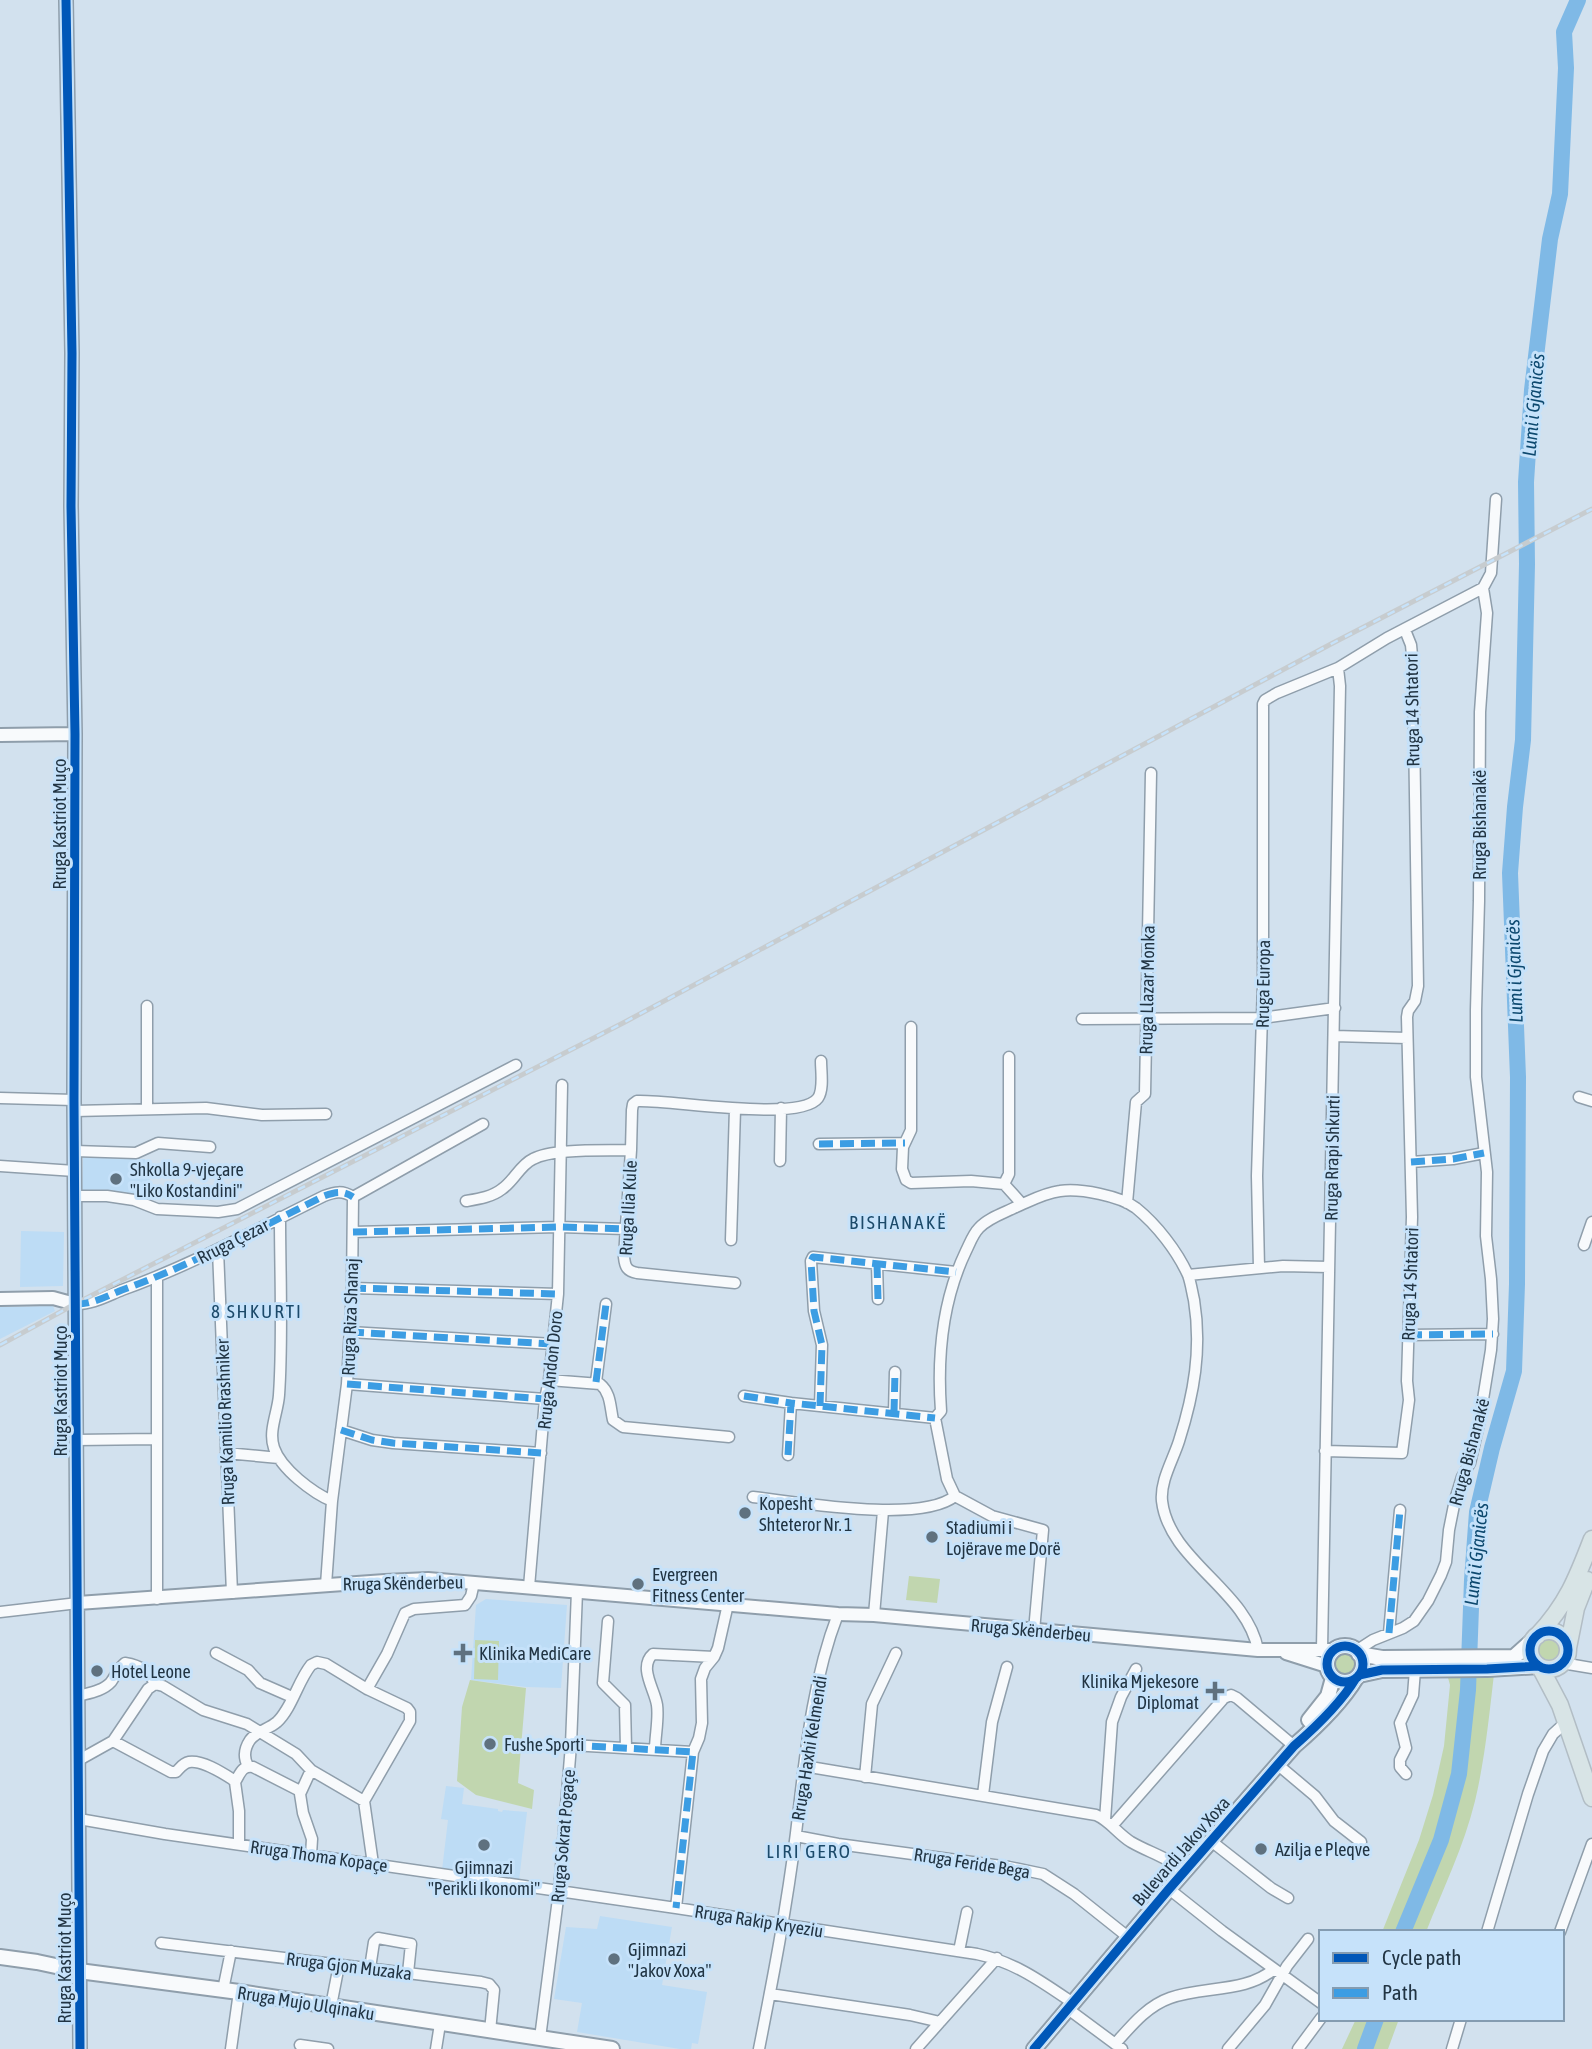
<svg xmlns="http://www.w3.org/2000/svg" width="1592" height="2049" font-family="'Asap Condensed',sans-serif">
<style>
.built{fill:#bddcf5}
.green{fill:#c1d6af}
.lines{fill:none;stroke-linecap:round;stroke-linejoin:round}
.river{stroke:#7fb9e6;stroke-width:16}
.minor-casing{stroke:#8f9eab;stroke-width:13}
.tertiary-casing{stroke:#8f9eab;stroke-width:16}
.secondary-casing{stroke:#8f9eab;stroke-width:18}
.primary-casing{stroke:#b2bdc5;stroke-width:19}
.minor{stroke:#f8fafc;stroke-width:10}
.tertiary{stroke:#f8fafc;stroke-width:12}
.secondary{stroke:#f8fafc;stroke-width:14}
.primary{stroke:#d8e4e6;stroke-width:16}
.rail-casing{stroke:#c7cccf;stroke-width:5}
.rail{stroke:#c6e2fa;stroke-width:2.5;stroke-dasharray:8;stroke-linecap:butt}
.quiet{stroke:#3c9de3;stroke-width:7;stroke-dasharray:14 7;stroke-linecap:butt}
.cycleway-casing{stroke:#c6e2fa;stroke-width:13}
.cycleway{stroke:#0057b8;stroke-width:9}
.poi-dot{fill:#5f717f;stroke:#c6e2fa;stroke-width:2.5}
.labels{text-anchor:middle;dominant-baseline:central;stroke-width:6;stroke-linejoin:round;paint-order:stroke}
.street-label{font-size:18px;fill:#213443;stroke:#c6e2fa}
.poi-label{font-size:18px;fill:#213443;stroke:#c6e2fa;text-anchor:start}
.water-label{font-size:19px;font-style:italic;fill:#0d496f;stroke:#c6e2fa}
.neighbourhood-label{font-size:19px;letter-spacing:2px;fill:#1c4a6a;stroke:#c6e2fa}
</style>
<rect width="100%" height="100%" fill="#d2e1ee"/>
<path class="built" d="M83,1157L145,1159V1165L152,1166L147,1195L82,1193Z
M21,1231L64,1232L63,1286L20,1287Z
M53,1306L55,1311L0,1339V1307Z
M486,1599L567,1605L561,1688L526,1687L471,1680L476,1605Z
M446,1786L464,1788L462,1804L498,1809V1811L502,1812L503,1810L527,1812L519,1881L442,1870L448,1820L441,1819Z
M600,1916L672,1927L662,1985L707,1992L698,2044L692,2043L691,2049H680L577,2032L582,2003L554,1999L566,1927L597,1929Z"/>
<path class="green" d="M909,1576L940,1579L937,1603L906,1600Z
M1537 1650a13 13 0 1 1 26 0a13 13 0 1 1-26 0Z
M475,1640L499,1641L498,1680L474,1679Z
M1332 1664a13 13 0 1 1 26 0a13 13 0 1 1-26 0Z
M1447,1674H1494C1489,1717 1485,1759 1475,1801C1464,1846 1443,1889 1426,1932H1382L1419,1840L1433,1795L1444,1746L1450,1685Z
M470,1680L526,1688L518,1783L534,1790L532,1809L476,1795L457,1781L462,1707Z
M1356,2019H1399L1388,2049H1342Z"/>
<g class="lines">
<path class="river" d="M1403,1932L1441,1840L1459,1774L1468,1690L1472,1580L1477,1512L1492,1448L1514,1371L1517,1284L1518,1077L1510,873L1515,807L1523,740L1527,564L1526,482L1532,390L1550,239L1560,194L1566,68L1564,32L1578,0
M1365,2049L1376,2019"/>
<g class="minor-casing">
<path id="minor" d="M147,1006V1109
M1082,1019L1262,1018L1335,1008
M911,1027V1130L903,1147L902,1169L906,1180L911,1183L971,1181L1004,1184L1009,1174V1057
M1334,1036L1407,1038
M1579,1097L1592,1101
M0,1098L74,1100
M74,1111L206,1108L262,1115L326,1114
M819,1144L905,1143
M631,1150L632,1110L633,1104L637,1101C668,1099 800,1123 818,1098C824,1089 821,1072 821,1061
M75,1151L136,1153L158,1143L210,1147
M780,1161L781,1108
M1411,1162L1453,1159L1484,1153
M0,1166L75,1171
M1004,1184L1022,1204
M75,1196H107L134,1200L157,1209L218,1212L237,1209L516,1065
M466,1201C478,1199 492,1197 502,1189C514,1181 520,1165 533,1159C553,1148 606,1151 631,1150L624,1257C625,1267 627,1271 637,1273L735,1283
M1127,1203L1136,1102L1145,1094L1151,773
M280,1217C280,1276 283,1337 279,1395C278,1412 268,1431 274,1448C281,1469 313,1493 332,1501
M353,1232L559,1227L626,1229
M731,1240L735,1109
M1584,1245L1592,1222
M218,1250L232,1593
M877,1264L878,1299
M1259,1268L1257,1176L1263,984V704L1265,700L1277,693L1338,668L1387,638L1483,588
M1188,1275L1283,1266L1329,1267
M157,1278V1599
M352,1288L558,1294
M75,1304C91,1305 107,1296 122,1290C192,1265 257,1229 324,1196C335,1192 342,1190 353,1197
M350,1332L553,1344
M1408,1335L1493,1334
M549,1380L600,1384C611,1393 610,1407 613,1420L623,1427L729,1437
M596,1382L606,1304
M347,1384L545,1399
M744,1396L791,1403
M820,1406L822,1345L814,1311L811,1261L813,1257L956,1272
M894,1413L895,1372
M341,1430L372,1440L393,1443L541,1453
M76,1440L156,1439
M1325,1451L1402,1453L1409,1400L1407,1381L1412,1217L1407,1017L1408,1011L1415,1001L1418,986L1413,666L1411,645L1405,630
M226,1453L279,1458
M788,1455L791,1403L935,1418
M753,1497C798,1502 921,1524 955,1496
M326,1585L332,1501L347,1384L352,1288L353,1197L483,1124
M529,1587L545,1399L549,1380L558,1294L562,1085
M0,1612L78,1603
M874,1615L883,1511
M608,1621L603,1683L625,1705L626,1748
M1034,1631L1043,1530L992,1516L955,1496L947,1479L935,1418L941,1411C937,1356 942,1301 966,1251C970,1243 973,1234 979,1228C988,1218 1004,1213 1016,1207C1030,1201 1044,1193 1060,1191C1080,1188 1120,1196 1136,1208C1157,1225 1177,1251 1188,1275C1191,1283 1192,1292 1194,1300C1202,1349 1194,1394 1179,1441C1173,1460 1160,1481 1162,1501C1169,1561 1247,1590 1258,1650
M1389,1633L1400,1510
M1322,1649L1340,686L1338,668
M1356,1651L1373,1640L1403,1628L1414,1621L1428,1601L1441,1575L1446,1562L1449,1530L1455,1500L1462,1477L1470,1463L1479,1424L1491,1350L1493,1319L1491,1279L1486,1236L1487,1172L1476,1077V1010L1479,901L1480,712L1487,613L1483,588L1491,573L1496,499
M216,1653L248,1670L260,1683L292,1697
M1562,1663L1592,1668
M367,1689L387,1654L405,1613L414,1609L465,1605L471,1596L474,1583
M78,1696C89,1693 103,1691 111,1682C116,1675 118,1669 125,1663C138,1665 150,1671 155,1684
M113,1741L171,1772H176C180,1768 183,1763 189,1762C202,1760 221,1772 232,1779L235,1782L239,1811V1844
M571,1745L693,1752
M655,1750C655,1736 659,1719 657,1705C655,1690 638,1667 653,1654L714,1657
M79,1760L113,1741L148,1689L155,1684L163,1686L203,1710L247,1724L296,1754L311,1770L364,1801
M1277,1764L1315,1796L1334,1821L1361,1842
M248,1766C243,1757 244,1749 250,1740C257,1731 269,1729 277,1722C292,1708 298,1681 311,1665L317,1662L326,1664L367,1689L407,1708L410,1712V1721L364,1801
M804,1766L1096,1815C1110,1821 1118,1834 1131,1842C1152,1854 1164,1855 1184,1872
M311,1770L300,1794L303,1813L312,1839L311,1855
M1406,1774L1400,1767V1760L1406,1748L1400,1723L1413,1695L1415,1670
M865,1777L872,1704L896,1653
M235,1782C240,1774 242,1765 253,1767L300,1791
M983,1795L992,1722L1007,1667
M364,1801L373,1864
M79,1819L165,1834L676,1908L977,1954C1015,1962 1042,1982 1073,2003
M1105,1820L1112,1722L1121,1697L1136,1669
M1112,1826L1224,1698L1231,1695L1237,1698L1294,1746
M796,1836L838,1844L1009,1867L1043,1874L1074,1894L1128,1937
M1211,1841L1271,1888L1288,1898
M1169,1889L1222,1931L1321,2003
M676,1908L693,1752L699,1738L702,1723L701,1679L705,1668L714,1657L718,1648L728,1604
M1487,1932L1528,1794L1543,1751L1553,1734L1565,1723
M1560,1932L1592,1844
M161,1943L481,1982L489,1984L494,1990L490,2031
M959,1951L967,1912
M370,1968L374,1942L378,1938L411,1944L408,1973
M223,1990L231,1951
M770,1994L910,2015L940,2022
M331,2006L339,1965
M1068,2009L1122,2049
M540,2038L559,1891L571,1745L577,1591
M1115,2044C1131,2026 1147,2006 1170,1998C1204,1986 1246,1993 1274,1969
M300,2045L328,2049
M231,2049L239,1992
M436,2049L440,2024
M759,2049C773,1978 787,1906 796,1833C805,1759 811,1684 838,1614
M916,2049L997,1958
M1228,2049L1265,2005L1287,1966L1308,1939
M1298,2049L1321,2018
M1452,2049L1461,2019"/>
</g>
<g class="tertiary-casing">
<path id="tertiary" d="M66,0L72,353L71,506L75,734L74,1100L80,2049
M0,735L75,734
M0,1299L53,1298L75,1304
M78,1603L385,1581L428,1579L838,1614L874,1615L1258,1650H1335
M1286,1653L1327,1666"/>
</g>
<g class="secondary-casing">
<path id="secondary" d="M1327 1664a18 18 0 1 1 36 0a18 18 0 1 1-36 0Z
M1359,1654L1382,1658L1514,1657L1533,1640
M1359,1675L1382,1670L1487,1669L1539,1666
M1309,1720L1328,1696L1333,1678
M0,1957L37,1962L79,1971L239,1992L612,2049
M1034,2049L1169,1889L1294,1746C1317,1726 1341,1703 1356,1678"/>
</g>
<g class="primary-casing">
<path id="primary" d="M1530 1650a19 19 0 1 1 38 0a19 19 0 1 1-38 0Z
M1537,1636C1567,1604 1577,1578 1592,1539
M1568,1648L1576,1608L1587,1580
M1540,1667L1560,1705L1592,1798"/>
</g>
<use href="#minor" class="minor"/>
<use href="#tertiary" class="tertiary"/>
<use href="#secondary" class="secondary"/>
<use href="#primary" class="primary"/>
<g class="rail-casing">
<path id="rail" d="M0,1345L75,1304L623,1023L1331,644L1592,509"/>
</g>
<use href="#rail" class="rail"/>
<path class="quiet" d="M819,1144L905,1143
M1411,1162L1453,1159L1484,1153
M353,1232L559,1227L626,1229
M877,1264L878,1299
M352,1288L558,1294
M75,1304C91,1305 107,1296 122,1290C192,1265 257,1229 324,1196C335,1192 342,1190 353,1197
M350,1332L553,1344
M1408,1335L1493,1334
M596,1382L606,1304
M347,1384L545,1399
M744,1396L791,1403
M820,1406L822,1345L814,1311L811,1261L813,1257L956,1272
M894,1413L895,1372
M341,1430L372,1440L393,1443L541,1453
M788,1455L791,1403L935,1418
M1389,1633L1400,1510
M571,1745L693,1752L676,1908"/>
<g class="cycleway-casing">
<path id="cycleway" d="M66,0L72,353L71,506L75,734L74,1100L80,2049
M1530 1650a19 19 0 1 1 38 0a19 19 0 1 1-38 0Z
M1327 1664a18 18 0 1 1 36 0a18 18 0 1 1-36 0Z
M1359,1675L1382,1670L1487,1669L1539,1666
M1034,2049L1169,1889L1294,1746C1317,1726 1341,1703 1356,1678"/>
</g>
<use href="#cycleway" class="cycleway"/>
</g>
<g class="poi-dot">
<circle cx="116" cy="1179" r="7"/>
<circle cx="745" cy="1513" r="7"/>
<circle cx="932" cy="1537" r="7"/>
<circle cx="638" cy="1584" r="7"/>
<path d="M459.5 1642.5h7v7h7v7h-7v7h-7v-7h-7v-7h7z"/>
<circle cx="97" cy="1671" r="7"/>
<path d="M1211.5 1680.5h7v7h7v7h-7v7h-7v-7h-7v-7h7z"/>
<circle cx="490" cy="1744" r="7"/>
<circle cx="484" cy="1845" r="7"/>
<circle cx="1261" cy="1849" r="7"/>
<circle cx="614" cy="1959" r="7"/>
</g>
<g class="labels">
<g class="street-label">
<text transform="translate(1412 710) rotate(-91)">Rruga 14 Shtatori</text>
<text transform="translate(59 824) rotate(-90)">Rruga Kastriot Muço</text>
<text transform="translate(1479 825) rotate(-90)">Rruga Bishanakë</text>
<text transform="translate(1263 984) rotate(-89)">Rruga Europa</text>
<text transform="translate(1147 990) rotate(-89)">Rruga Llazar Monka</text>
<text transform="translate(1332 1158) rotate(-89)">Rruga Rrapi Shkurti</text>
<text transform="translate(628 1208) rotate(-87)">Rruga Ilia Kule</text>
<text transform="translate(233 1241) rotate(-27)">Rruga Çezar</text>
<text transform="translate(1410 1284) rotate(-88)">Rruga 14 Shtatori</text>
<text transform="translate(350 1317) rotate(-88)">Rruga Riza Shanaj</text>
<text transform="translate(550 1370) rotate(-84)">Rruga Andon Doro</text>
<text transform="translate(60 1391) rotate(-90)">Rruga Kastriot Muço</text>
<text transform="translate(225 1422) rotate(-92)">Rruga Kamilio Rrashniker</text>
<text transform="translate(1469 1452) rotate(-75)">Rruga Bishanakë</text>
<text transform="translate(403 1583) rotate(-1)">Rruga Skënderbeu</text>
<text transform="translate(1031 1630) rotate(5)">Rruga Skënderbeu</text>
<text transform="translate(809 1748) rotate(-81)">Rruga Haxhi Kelmendi</text>
<text transform="translate(563 1836) rotate(-85)">Rruga Sokrat Pogaçe</text>
<text transform="translate(1181 1851) rotate(-49)">Bulevardi Jakov Xoxa</text>
<text transform="translate(319 1856) rotate(8)">Rruga Thoma Kopaçe</text>
<text transform="translate(972 1863) rotate(9)">Rruga Feride Bega</text>
<text transform="translate(759 1921) rotate(9)">Rruga Rakip Kryeziu</text>
<text transform="translate(64 1958) rotate(-90)">Rruga Kastriot Muço</text>
<text transform="translate(349 1966) rotate(7)">Rruga Gjon Muzaka</text>
<text transform="translate(306 2003) rotate(9)">Rruga Mujo Ulqinaku</text>
</g>
<g class="poi-label">
<text x="130" y="1169">Shkolla 9-vjeçare<tspan x="130" dy="21">"Liko Kostandini"</tspan></text>
<text x="759" y="1503">Kopesht<tspan x="759" dy="21">Shteteror Nr. 1</tspan></text>
<text x="946" y="1527">Stadiumi i<tspan x="946" dy="21">Lojërave me Dorë</tspan></text>
<text x="652" y="1574">Evergreen<tspan x="652" dy="21">Fitness Center</tspan></text>
<text x="479" y="1653">Klinika MediCare</text>
<text x="111" y="1671">Hotel Leone</text>
<text x="1199" y="1681" text-anchor="end">Klinika Mjekesore<tspan x="1199" dy="21">Diplomat</tspan></text>
<text x="504" y="1744">Fushe Sporti</text>
<text x="1275" y="1849">Azilja e Pleqve</text>
<text x="484" y="1867" text-anchor="middle">Gjimnazi<tspan x="484" dy="21">"Perikli Ikonomi"</tspan></text>
<text x="628" y="1949">Gjimnazi<tspan x="628" dy="21">"Jakov Xoxa"</tspan></text>
</g>
<g class="water-label">
<text transform="translate(1533 405) rotate(-85)">Lumi i Gjanicës</text>
<text transform="translate(1514 971) rotate(-92)">Lumi i Gjanicës</text>
<text transform="translate(1476 1554) rotate(-84)">Lumi i Gjanicës</text>
</g>
<g class="neighbourhood-label">
<text x="898" y="1222">BISHANAKË</text>
<text x="257" y="1311">8 SHKURTI</text>
<text x="809" y="1851">LIRI GERO</text>
</g>
</g>
<rect x="1319" y="1930" width="245" height="91" fill="#c6e2fa" stroke="#849cb1" stroke-width="2"/>
<rect x="1333" y="1953" width="35" height="10" fill="#0057b8" stroke="#849cb1" stroke-width="2"/>
<text x="1382" y="1965" font-size="21" fill="#213443">Cycle path</text>
<rect x="1333" y="1988" width="35" height="10" fill="#3c9de3" stroke="#849cb1" stroke-width="2"/>
<text x="1382" y="2000" font-size="21" fill="#213443">Path</text>
</svg>
